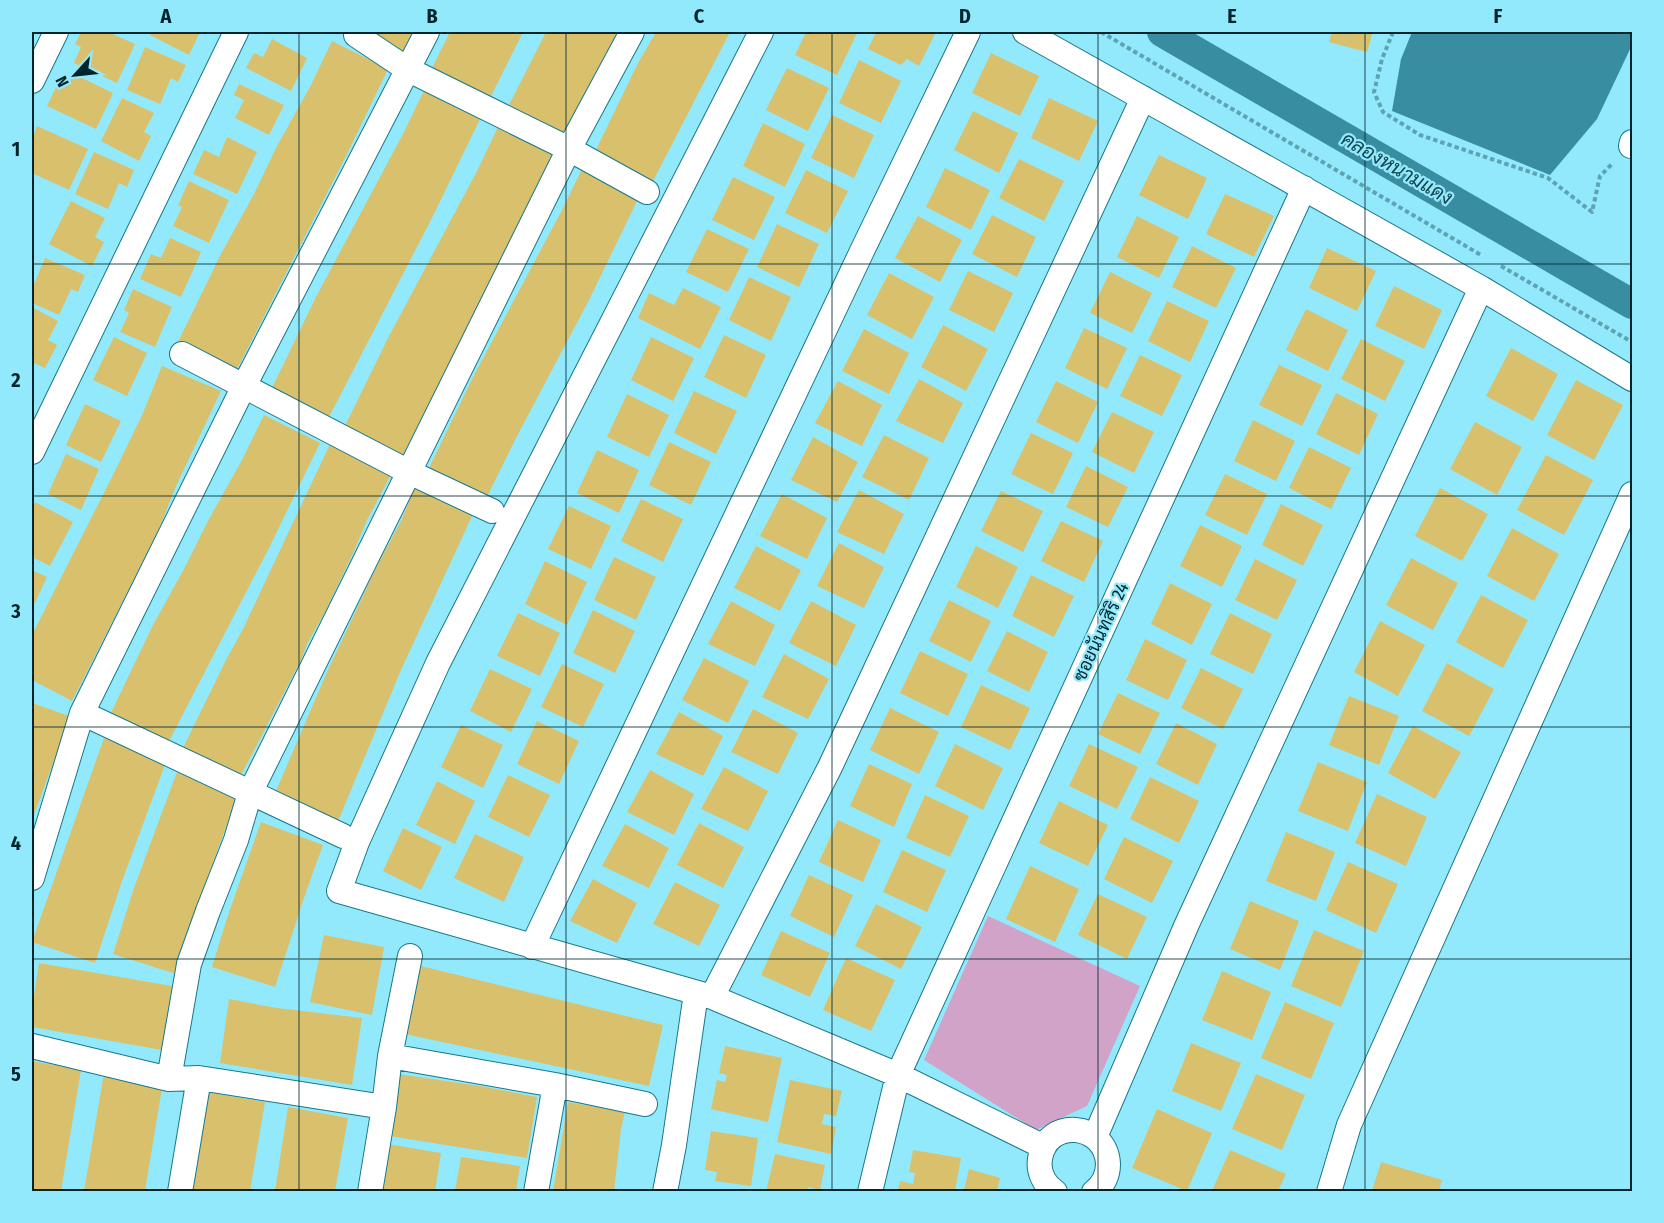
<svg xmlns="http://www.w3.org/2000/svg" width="1664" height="1223" font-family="'Fira Sans Condensed',Sarabun,sans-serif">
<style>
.green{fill:#d2a3c8}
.water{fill:#388ea0}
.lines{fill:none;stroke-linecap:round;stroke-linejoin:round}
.canal{stroke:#388ea0;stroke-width:30}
.building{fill:#d8c06d}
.street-casing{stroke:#17788a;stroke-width:26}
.path{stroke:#5ea3b1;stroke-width:4;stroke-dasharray:4.5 3;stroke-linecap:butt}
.street{stroke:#fff;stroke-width:24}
.grid{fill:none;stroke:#00252c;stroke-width:1.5;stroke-opacity:0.55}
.labels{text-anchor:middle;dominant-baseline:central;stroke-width:4.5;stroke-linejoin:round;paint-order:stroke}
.street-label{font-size:18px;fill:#00252c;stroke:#93e9fc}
.water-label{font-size:20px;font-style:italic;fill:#144650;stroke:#93e9fc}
.neatline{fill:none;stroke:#00252c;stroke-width:2}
.grid-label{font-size:20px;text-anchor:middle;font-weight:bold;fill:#00252c}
</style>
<rect width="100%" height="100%" fill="#93e9fc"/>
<path class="green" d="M988,916L1140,986L1087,1106L1036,1130L924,1060Z"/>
<path class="water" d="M1412,32H1632V45L1597,119L1550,175L1392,111L1401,59Z"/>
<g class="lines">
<path class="canal" d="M1162,32L1632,304"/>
</g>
<path class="building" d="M81,32H108L135,44L117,83L74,63L81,47L75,44Z
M152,32H200L189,55L150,35Z
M359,32H412L402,53Z
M450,32H523L489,100L431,70Z
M546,32H620L564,141L506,111Z
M656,32H730L651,185L593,156L638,63Z
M806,32H854L857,33L837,75L795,55Z
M876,32H936L919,66L907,59L901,65L868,49Z
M1332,32H1373L1367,52L1329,42Z
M272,39L307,58L291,91L246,68L254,53L263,57Z
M332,41L388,69L344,160L235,373L177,344L222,252L254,194L277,146L310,87Z
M145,47L186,65L178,82L171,78L160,104L127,90Z
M991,53L1039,76L1020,116L972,93Z
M859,60L901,81L881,123L839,103Z
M787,68L829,88L808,131L766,110Z
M72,73L113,93L96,129L47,106L59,81L67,85Z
M239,84L284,105L269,135L235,118L244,100L234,95Z
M426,86L482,115L431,220L328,419L271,390L316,297L404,132Z
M122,98L154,113L144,132L151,136L139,161L101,141Z
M1049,98L1098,121L1079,161L1031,138Z
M973,111L1018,133L999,173L954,150Z
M832,115L874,135L854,178L811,158Z
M763,123L805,144L785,187L743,166Z
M37,126L88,149L69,190L32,173V156L33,152H32V139Z
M498,127L555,155L401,459L343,430L388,338L476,173Z
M227,137L257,152L237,194L193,174L204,150L219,157Z
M94,152L134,170L127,187L119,183L108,209L75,194Z
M1159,155L1207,178L1188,219L1139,195Z
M1019,159L1064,181L1044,221L999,198Z
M583,167L640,195L589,300L516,438L486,499L428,470L473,377L561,212Z
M945,168L990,190L971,230L926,207Z
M806,170L848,191L827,233L785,213Z
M733,177L775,197L754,240L712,220Z
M189,181L229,200L209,243L173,226L182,207L178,205Z
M1225,194L1274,216L1254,257L1206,234Z
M71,201L105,218L95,237L104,242L92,266L49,244Z
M992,215L1036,237L1017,277L972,254Z
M918,216L962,240L940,282L895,258Z
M1137,216L1179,237L1159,278L1117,257Z
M777,224L819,244L799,287L757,267Z
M707,229L749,249L728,292L686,272Z
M170,238L201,252L181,297L140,279L151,254L161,258Z
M1192,246L1236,268L1216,308L1172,287Z
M1327,248L1376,271L1357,311L1309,288Z
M45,258L85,275L78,292L71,289L59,315L32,303V289Z
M968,271L1013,293L994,332L949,310Z
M1110,272L1152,293L1132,333L1090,313Z
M889,273L934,297L912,339L867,315Z
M749,277L791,297L771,341L729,320Z
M1394,286L1442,310L1424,349L1375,326Z
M683,288L721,307L700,349L638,318L649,293L674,305Z
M133,289L172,307L155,347L120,332L129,313L124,310Z
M1167,301L1209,321L1190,362L1148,341Z
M32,307L58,321L48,340L57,345L45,368L32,362Z
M1306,309L1348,330L1328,371L1286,350Z
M943,325L988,349L966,391L921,367Z
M1084,328L1127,348L1107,389L1065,368Z
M864,329L909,353L889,394L842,371Z
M724,335L766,355L746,398L704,377Z
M114,337L147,353L127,396L93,380Z
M651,337L694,358L673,401L631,380Z
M1361,339L1405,361L1385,401L1341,379Z
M1511,348L1558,374L1533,421L1486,396Z
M1140,355L1182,375L1162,416L1120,396Z
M1279,365L1322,385L1302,426L1259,405Z
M162,366L221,391L176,486L157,534L72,701L32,680V635L114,473L143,413Z
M919,379L963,403L943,443L896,421Z
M1576,380L1623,405L1594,460L1547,435Z
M838,381L882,405L862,446L815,423Z
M1056,381L1098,402L1078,443L1036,422Z
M694,391L737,411L716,454L674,433Z
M1336,393L1378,414L1359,455L1316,434Z
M627,394L669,415L649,457L607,437Z
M85,404L121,421L101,462L66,445Z
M1112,412L1154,432L1134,473L1092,452Z
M264,415L320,443L269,548L166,747L109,717L153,625L185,567L209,519L242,460Z
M1253,420L1295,441L1276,481L1234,461Z
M1475,422L1522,447L1497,495L1450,469Z
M1031,433L1073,453L1053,494L1011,474Z
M884,435L929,458L909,500L862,477Z
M813,437L858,462L837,502L791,480Z
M669,442L711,462L691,505L649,485Z
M330,444L391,475L367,520L354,551L325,612L307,644L301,660L238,781L181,752L226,660L243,629Z
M1309,447L1351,468L1331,509L1289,488Z
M597,450L639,470L619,513L577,493Z
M66,454L99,469L81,510L48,494Z
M1546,455L1593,480L1564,535L1517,510Z
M1086,466L1128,487L1108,527L1066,507Z
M1225,474L1267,494L1247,535L1205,515Z
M1440,488L1488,514L1462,561L1415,536Z
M414,489L473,514L401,670L336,826L273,798L327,672L378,564L401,521Z
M859,490L904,514L884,554L837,532Z
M1001,491L1043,511L1023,552L981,531Z
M782,494L827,518L807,559L760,536Z
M641,499L683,519L663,562L621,541Z
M35,502L73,522L50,566L32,557V509Z
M1281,504L1323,525L1303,566L1262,545Z
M569,506L611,526L591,569L548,549Z
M1061,521L1103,541L1084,582L1041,561Z
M1200,525L1242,546L1222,587L1180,566Z
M1512,528L1559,554L1534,601L1487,576Z
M839,543L884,567L864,608L817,586Z
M756,546L801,570L780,611L734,588Z
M976,546L1018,567L998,608L956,587Z
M614,557L656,577L636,620L594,600Z
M1411,558L1458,583L1433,630L1386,605Z
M1255,559L1297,580L1277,620L1235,600Z
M545,561L587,582L567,625L525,604Z
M32,570L47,577L32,609Z
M1031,575L1074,596L1054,637L1012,616Z
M1170,583L1212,604L1192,645L1151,624Z
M1481,595L1528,620L1503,668L1456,642Z
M949,600L991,621L971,662L929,641Z
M731,601L775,625L755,666L708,644Z
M811,601L856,625L836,666L789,643Z
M593,610L635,631L615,673L573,653Z
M518,613L560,633L540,676L497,656Z
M1230,613L1272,634L1253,674L1210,654Z
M1380,621L1425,645L1398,696L1354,672Z
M1007,631L1048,652L1029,692L987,671Z
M1145,639L1187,660L1168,700L1126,680Z
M920,651L968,674L948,716L900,693Z
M784,654L829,679L808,719L762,697Z
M704,658L749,681L728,723L682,700Z
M1447,663L1494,689L1469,736L1422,711Z
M562,664L604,684L583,727L541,707Z
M1201,668L1243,689L1223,729L1181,708Z
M490,669L532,689L511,732L470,711Z
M981,685L1030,708L1010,750L961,727Z
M1118,693L1160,713L1140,754L1098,734Z
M1349,696L1399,716L1379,765L1329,745Z
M32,703L69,716L58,750L32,820Z
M890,708L939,732L919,774L870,750Z
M753,709L798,733L778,774L731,752Z
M679,712L723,736L703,776L656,754Z
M537,721L579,741L559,784L517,764Z
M1176,723L1217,744L1198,785L1156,764Z
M461,725L503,745L483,788L441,767Z
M1413,726L1461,752L1435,799L1388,773Z
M104,738L166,762L121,884L95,963L32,942Z
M955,744L1003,768L983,810L935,786Z
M1089,744L1138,767L1117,809L1069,786Z
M1318,762L1367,782L1348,831L1298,811Z
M869,764L912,784L894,827L850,806Z
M724,767L768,791L748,831L701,809Z
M650,770L694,794L674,835L627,812Z
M177,772L237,797L207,879L176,974L113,954L134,888Z
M508,775L550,795L529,837L488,817Z
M1150,777L1199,801L1179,843L1130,819Z
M437,781L475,801L455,844L416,825Z
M1377,794L1427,817L1406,866L1355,843Z
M925,795L969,816L950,857L906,838Z
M1059,801L1108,825L1088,866L1039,843Z
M838,820L881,840L863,882L819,862Z
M261,822L323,845L306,892L275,987L212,967L227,918Z
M699,823L744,847L723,888L677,865Z
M625,824L669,848L649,888L602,866Z
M403,828L442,847L421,890L383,871Z
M1286,832L1335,852L1316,901L1266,881Z
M475,834L524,857L504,902L454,878Z
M1124,837L1173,861L1152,903L1104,879Z
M902,850L946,870L927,912L883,892Z
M1348,862L1398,884L1376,933L1326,910Z
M1030,866L1079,889L1055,942L1006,919Z
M809,875L853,895L834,937L790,916Z
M593,879L637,903L617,943L570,921Z
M675,882L720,905L699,946L653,924Z
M1098,894L1147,917L1127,959L1078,935Z
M1250,901L1299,921L1280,970L1230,949Z
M876,904L922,927L901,969L855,946Z
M1314,930L1364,951L1341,1007L1291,986Z
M781,931L830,953L810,997L761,975Z
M324,935L384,947L372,1015L310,1002Z
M846,958L895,980L871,1031L823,1010Z
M39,963L172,986L162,1050L32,1027V1009Z
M417,965L663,1025L649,1086L400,1033Z
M1222,971L1271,992L1252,1040L1202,1020Z
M229,999L277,1008L362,1018L352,1085L220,1063Z
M1285,1002L1334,1023L1311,1079L1261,1058Z
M1191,1043L1241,1063L1221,1111L1172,1091Z
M725,1046L782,1058L768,1122L711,1109L717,1080L725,1082L727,1075L719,1073Z
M32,1061L81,1070L61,1191H32Z
M104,1073L163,1082L145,1191H84Z
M398,1074L480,1086L537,1097L527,1158L389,1136Z
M1256,1074L1305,1095L1282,1150L1232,1129Z
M790,1080L842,1091L836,1116L824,1114L822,1124L836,1127L831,1154L777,1142Z
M205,1092L265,1102L250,1191H189Z
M568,1102L625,1112L621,1129L614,1191H553Z
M288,1107L348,1118L335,1191H275Z
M1157,1109L1212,1133L1187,1191L1132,1168Z
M711,1131L758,1138L751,1186L715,1181L717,1172L705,1170Z
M382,1143L441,1153L435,1191H375Z
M913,1150L961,1158L955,1191H898L900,1181L913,1184L915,1173L909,1172Z
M1230,1150L1286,1174L1278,1191H1212Z
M775,1154L825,1165L820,1190L808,1187L807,1191H766Z
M461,1157L520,1166L516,1191H455Z
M1381,1162L1442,1180L1439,1191H1372Z
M969,1169L1000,1178L997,1191H970L964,1190Z"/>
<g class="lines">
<g class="street-casing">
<path id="street" d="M761,32L438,663L357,842L339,891L712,997L898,1075L1044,1147
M1025,32L1481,288L1632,379
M356,35L407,69L569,149L647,192
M32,81L56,32
M1631,146L1632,142
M182,354L409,472L492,511
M32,452L236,32
M82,713L343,836
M32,878L82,713L244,386L427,32
M532,947L862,251L968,32
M712,997L830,767L1143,98
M32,1046L169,1079L199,1078L384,1107
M390,1056L555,1085L645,1104
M169,1079L189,964L208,911L236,840L250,793L569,149L632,32
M1095,1137L1187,924L1481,288
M180,1192L199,1078
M370,1192L384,1107L390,1056L410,956
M536,1192L555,1085
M665,1192L674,1145L696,993
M870,1192L898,1075L1304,188
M1055,1192C1044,1184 1038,1172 1040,1159C1046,1117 1106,1122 1108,1164C1108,1175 1103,1185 1094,1192
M1329,1192L1349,1125L1632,494"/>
</g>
<path class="path" d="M1101,32L1481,255
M1393,32L1382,59L1374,92L1383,112L1420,135L1548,178L1592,212L1600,176L1613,163
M1501,266L1632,342"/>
<use href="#street" class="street"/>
</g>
<path class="grid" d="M299,32V1192M566,32V1192M832,32V1192M1098,32V1192M1365,32V1192M32,264H1632M32,496H1632M32,727H1632M32,959H1632"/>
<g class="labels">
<g class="street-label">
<text transform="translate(1101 632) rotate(-65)">ซอยนันทสิริ 24</text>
</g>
<g class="water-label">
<text transform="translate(1397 168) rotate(30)">คลองหนามแดง</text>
</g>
</g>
<rect width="1664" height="1223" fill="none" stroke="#93e9fc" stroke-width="66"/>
<g transform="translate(75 75) rotate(243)" stroke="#93e9fc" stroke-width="4.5" paint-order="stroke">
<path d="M0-4.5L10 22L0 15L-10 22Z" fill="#00252c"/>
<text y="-9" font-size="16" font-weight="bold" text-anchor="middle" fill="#00252c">N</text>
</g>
<rect x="33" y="33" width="1598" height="1157" class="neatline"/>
<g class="grid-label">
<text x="166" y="23">A</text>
<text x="432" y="23">B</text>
<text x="699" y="23">C</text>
<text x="965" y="23">D</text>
<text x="1232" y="23">E</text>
<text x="1498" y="23">F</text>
<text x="16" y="156">1</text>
<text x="16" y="387">2</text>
<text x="16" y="618">3</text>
<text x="16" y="850">4</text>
<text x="16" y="1081">5</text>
</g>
</svg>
